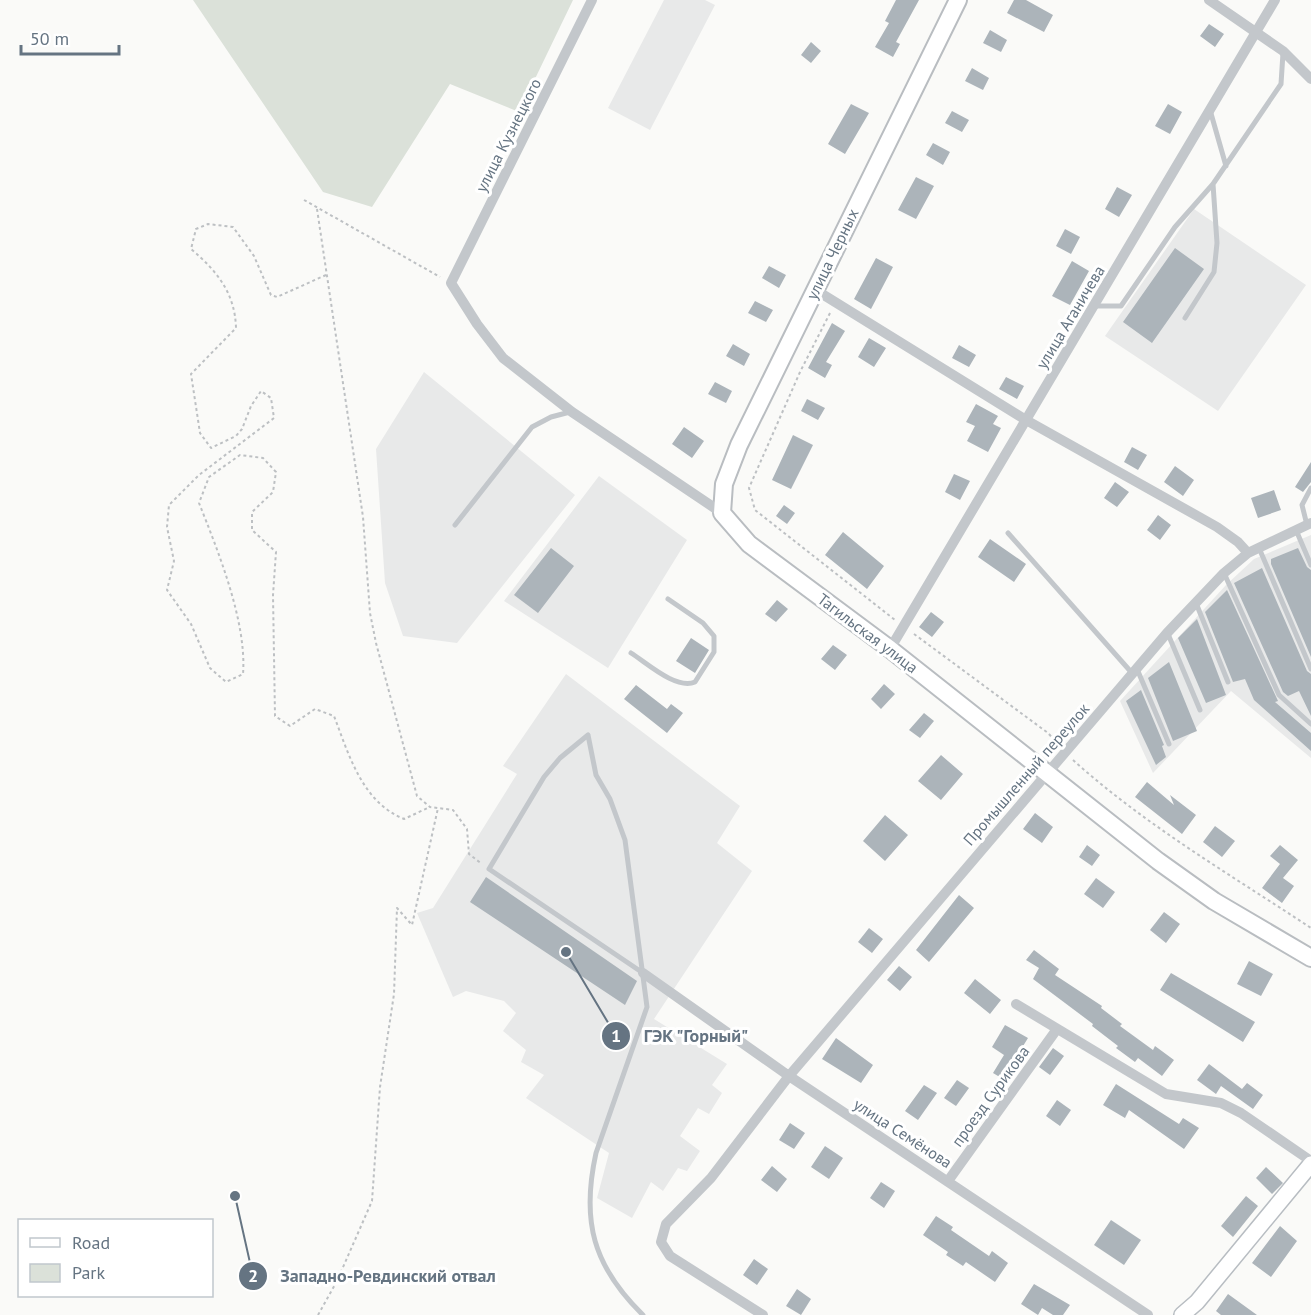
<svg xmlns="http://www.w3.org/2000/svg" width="1311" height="1315" font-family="'PT Sans',sans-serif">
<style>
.built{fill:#e8e9e9}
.green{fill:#dbe1d9}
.building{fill:#acb4ba}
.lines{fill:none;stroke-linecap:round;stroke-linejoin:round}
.secondary-casing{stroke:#b8bdc2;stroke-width:18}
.primary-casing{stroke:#b9bdc1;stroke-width:20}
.path{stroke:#bdc0c3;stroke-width:2;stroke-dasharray:3 3;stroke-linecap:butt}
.lane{stroke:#c3c7cb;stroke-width:5}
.street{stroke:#c3c7cb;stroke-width:10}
.secondary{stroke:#fff;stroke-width:15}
.primary{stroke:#fff;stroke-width:16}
.labels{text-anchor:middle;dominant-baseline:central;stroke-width:6;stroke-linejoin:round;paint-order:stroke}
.street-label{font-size:16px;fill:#657482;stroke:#fff}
.leader{fill:none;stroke:#657482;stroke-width:2}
.callout-dot{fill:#657482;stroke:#fff;stroke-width:2}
.mark-label{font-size:18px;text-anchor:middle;font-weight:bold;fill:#fff}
.callout-label{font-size:18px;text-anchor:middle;font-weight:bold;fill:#657482;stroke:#fff;stroke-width:6;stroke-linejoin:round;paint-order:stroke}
</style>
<rect width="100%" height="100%" fill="#fafaf8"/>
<path class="built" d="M664,0H705L715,5L650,130L608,108Z
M1194,209L1306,285L1218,411L1105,336Z
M424,372L575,495L457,643L403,636L385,583L376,449Z
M599,476L687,540L608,668L504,601Z
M1311,535V758L1231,691L1153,773L1120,701L1226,585L1254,559Z
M566,674L740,806L717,843L752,871L654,1019L727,1064L712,1085L722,1093L709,1114L698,1108L680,1136L700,1151L687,1171L678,1168L663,1191L651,1182L632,1218L597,1198L609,1153L526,1098L544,1075L521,1062L526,1050L503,1031L516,1013L504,1001L466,991L453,997L417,913L433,908L517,774L503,766Z"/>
<path class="green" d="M193,0H573L519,112L450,84L372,207L323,192Z"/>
<path class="building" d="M896,0H919L896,42L900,44L893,57L875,47L889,23L885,21Z
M1014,0H1026L1053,15L1044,32L1007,13Z
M1209,24L1224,34L1215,47L1200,36Z
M990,30L1007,40L1001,52L983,43Z
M811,42L821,51L811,63L801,55Z
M972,68L989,78L983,90L965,81Z
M851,104L869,113L845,154L828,144Z
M1168,104L1182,112L1170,134L1155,126Z
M952,111L969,120L962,132L945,123Z
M933,143L950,152L943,165L926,155Z
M916,177L934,186L916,219L898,210Z
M1117,187L1132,195L1119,217L1105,209Z
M1065,229L1080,237L1071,254L1056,246Z
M1175,248L1204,269L1152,343L1123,322Z
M876,258L893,267L871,309L854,299Z
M1072,261L1089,271L1070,305L1052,296Z
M769,266L786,275L779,288L762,278Z
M755,301L773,310L766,322L748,313Z
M832,323L845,331L826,362L832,365L825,378L808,368Z
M869,338L886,348L874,367L858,357Z
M733,344L750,354L744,366L726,356Z
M959,345L976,355L969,367L952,358Z
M1006,377L1024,386L1017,399L999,389Z
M715,382L732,391L726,403L708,394Z
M807,399L825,408L818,420L801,411Z
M976,404L998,416L993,424L1001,428L988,452L967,441L975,426L966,422Z
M684,427L704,441L692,458L672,444Z
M793,435L813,445L791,489L772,480Z
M1132,447L1147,455L1138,470L1124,462Z
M1311,462V482L1303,492L1295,487Z
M1175,466L1194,480L1183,496L1164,482Z
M954,474L970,481L960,500L945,492Z
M1115,482L1129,492L1117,507L1104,498Z
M1274,490L1281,510L1258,518L1251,498Z
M784,505L795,513L787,524L776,516Z
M1158,515L1171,525L1160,540L1147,530Z
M843,532L884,566L867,589L825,555Z
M990,539L1026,564L1014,582L978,557Z
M551,548L574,566L538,613L514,595Z
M1298,548L1307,567L1311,570V657L1271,564V559Z
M1262,568L1307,671L1311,674V716L1299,691L1288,696L1283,692L1234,583Z
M1227,590L1278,701L1275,702L1311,733V751L1254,700L1245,679L1233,682L1205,612Z
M777,600L788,609L776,622L765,614Z
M931,612L944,622L932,637L919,627Z
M1197,619L1226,695L1206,703L1178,638Z
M691,638L709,650L695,673L676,661Z
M833,645L847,655L835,670L821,659Z
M1169,662L1197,731L1173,741L1148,678Z
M884,684L895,694L881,709L871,699Z
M636,685L667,709L671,704L683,713L667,733L624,699Z
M1141,690L1164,745L1162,746L1166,757L1156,765L1126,701Z
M924,713L934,721L920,738L909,730Z
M941,755L963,774L941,800L918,781Z
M1147,782L1174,805L1170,795L1196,815L1182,834L1135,797Z
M1035,813L1053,827L1042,843L1023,829Z
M885,815L908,835L885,861L863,841Z
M1215,826L1235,841L1222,857L1203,842Z
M1087,845L1100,855L1092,866L1079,857Z
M1280,845L1298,860L1283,878L1294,886L1282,903L1262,888L1280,864L1270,856Z
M486,877L637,981L625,1005L470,902Z
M1096,878L1115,892L1103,908L1084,894Z
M959,895L974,908L929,962L916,950Z
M1164,912L1180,924L1166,943L1150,930Z
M869,928L883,939L872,953L858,942Z
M1034,950L1059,969L1055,975L1102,1006L1101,1008L1122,1024L1120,1026L1153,1050L1155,1046L1174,1060L1162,1076L1138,1058L1135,1062L1116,1048L1118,1046L1092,1026L1093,1024L1033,979L1039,968L1026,960Z
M1249,961L1273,974L1261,996L1237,984Z
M899,966L912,977L900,991L887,980Z
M1171,973L1255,1022L1243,1042L1160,990Z
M975,979L1001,1000L990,1014L964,993Z
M1005,1025L1028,1038L1012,1064L1017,1067L1008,1082L993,1073L1004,1055L992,1047Z
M836,1038L873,1065L861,1083L822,1059Z
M1053,1048L1064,1056L1050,1075L1039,1067Z
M1209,1064L1242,1089L1247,1083L1263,1095L1253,1109L1221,1086L1216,1094L1197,1080Z
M957,1080L969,1088L956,1106L944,1098Z
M1116,1084L1179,1124L1183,1118L1199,1128L1184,1149L1129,1110L1125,1118L1103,1105Z
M924,1085L937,1093L918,1120L905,1111Z
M1057,1100L1071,1110L1060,1126L1046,1116Z
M790,1123L805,1133L794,1149L779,1140Z
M825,1146L843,1158L829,1179L811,1167Z
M772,1166L787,1179L777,1192L761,1180Z
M1266,1167L1283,1183L1272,1194L1256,1178Z
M881,1182L895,1191L884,1208L870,1198Z
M1246,1196L1258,1206L1233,1237L1221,1226Z
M936,1216L953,1227L951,1230L989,1256L992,1251L1008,1263L995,1282L966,1262L963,1266L946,1255L948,1252L923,1235Z
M1111,1220L1141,1240L1124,1265L1094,1245Z
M1280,1226L1297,1241L1271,1277L1252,1263Z
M754,1259L768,1269L757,1285L743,1275Z
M1034,1284L1070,1305L1063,1315H1053L1042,1308L1038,1315L1021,1304Z
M797,1289L811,1299L801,1315L786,1306Z
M1228,1294L1257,1315H1221L1216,1311Z"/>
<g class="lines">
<g class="secondary-casing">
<path id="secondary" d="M1182,1315L1197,1302L1311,1164"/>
</g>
<g class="primary-casing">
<path id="primary" d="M958,0L739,445L724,484L722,513L749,544L890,649L1158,861L1214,901L1311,958"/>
</g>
<path class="path" d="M304,200L440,277
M317,209L363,517L370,613L376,643L417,796L430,807L453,810L467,829L469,854L482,864
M326,275L277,297L271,295L254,256L233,227L208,224L196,229L191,249C217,271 235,293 236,328L191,374L200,433L211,448L236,436L242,429L251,406L261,391L271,398L274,418L199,475L169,505L167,527L174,561L167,590L191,624L210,668L226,682L243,674C247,622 218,551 199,503L209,477L240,455L263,458L276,472L273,492L252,512V530L276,552L273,595L275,716L290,726L315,709L334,716C349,755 362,802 404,819L430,807
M830,313L800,372L749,488L755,510L895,620
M914,634L1048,733L1057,743
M1073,760C1145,825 1231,875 1311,928
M318,1315L337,1281L372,1201L380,1087L394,994L397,908L412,925L438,808"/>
<path class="lane" d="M1210,110L1226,166
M1094,306H1121L1175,227L1213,184
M1185,318L1214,272L1217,243L1213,184L1281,84L1283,53
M455,525L532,427L551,417L570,412
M1307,525L1302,505L1311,488
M1296,530L1311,565
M1008,533L1132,673
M1259,548L1311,669
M1224,573L1279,695L1311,724
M1196,603L1228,682
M1168,634L1200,710
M631,653C647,663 676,690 695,682L714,652V636L703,623L668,599
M1137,669L1169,744
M588,735L596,775L610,799L625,840L647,1007L596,1153C581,1221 593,1266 643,1315
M588,735L560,758L544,777L489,869L643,973"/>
<path class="street" d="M592,0L451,283L477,324L503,358L572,412L722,513
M1209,0L1283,51L1311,79
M814,289L1026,420L1217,527L1238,542L1248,553
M890,649L1275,0
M643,973L789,1076L1148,1315
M1016,1004L1166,1094L1221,1103L1241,1113L1311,1161
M948,1181L1057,1029
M763,1315L670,1256L661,1242L666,1224L711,1178L789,1076L1167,633L1224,573L1248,553L1311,523"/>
<use href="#secondary" class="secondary"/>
<use href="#primary" class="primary"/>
</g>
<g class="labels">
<g class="street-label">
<text transform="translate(508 135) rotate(-63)">улица Кузнецкого</text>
<text transform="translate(832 254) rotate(-64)">улица Черных</text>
<text transform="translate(1070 317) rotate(-59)">улица Аганичева</text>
<text transform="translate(868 633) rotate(37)">Тагильская улица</text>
<text transform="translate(1026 774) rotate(-49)">Промышленный переулок</text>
<text transform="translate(990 1096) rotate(-54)">проезд Сурикова</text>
<text transform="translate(903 1133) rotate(33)">улица Семёнова</text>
</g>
</g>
<path class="leader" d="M566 952L616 1036M235 1196L253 1276"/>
<g class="callout-dot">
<circle cx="566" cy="952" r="6"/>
<circle cx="235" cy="1196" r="6"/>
<circle cx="616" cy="1036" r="15"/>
<circle cx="253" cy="1276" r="15"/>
</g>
<g class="mark-label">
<text x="616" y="1042">1</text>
<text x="253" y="1282">2</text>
</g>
<g class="callout-label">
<text x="696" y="1042">ГЭК "Горный"</text>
<text x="388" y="1282">Западно-Ревдинский отвал</text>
</g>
<rect x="18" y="1219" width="195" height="78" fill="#ffffff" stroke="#c1c7cd" stroke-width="1.5"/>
<rect x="30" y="1238" width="30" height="9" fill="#ffffff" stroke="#c1c7cd" stroke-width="1.5"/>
<text x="72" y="1249" font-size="18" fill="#657482">Road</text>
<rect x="30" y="1264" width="30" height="18" fill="#dbe1d9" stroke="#c1c7cd" stroke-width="1.5"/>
<text x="72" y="1279" font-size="18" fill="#657482">Park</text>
<path d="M21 45v9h98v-9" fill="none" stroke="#657482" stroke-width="3"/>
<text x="30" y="45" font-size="18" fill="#657482" stroke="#ffffff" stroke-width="4.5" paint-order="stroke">50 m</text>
</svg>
